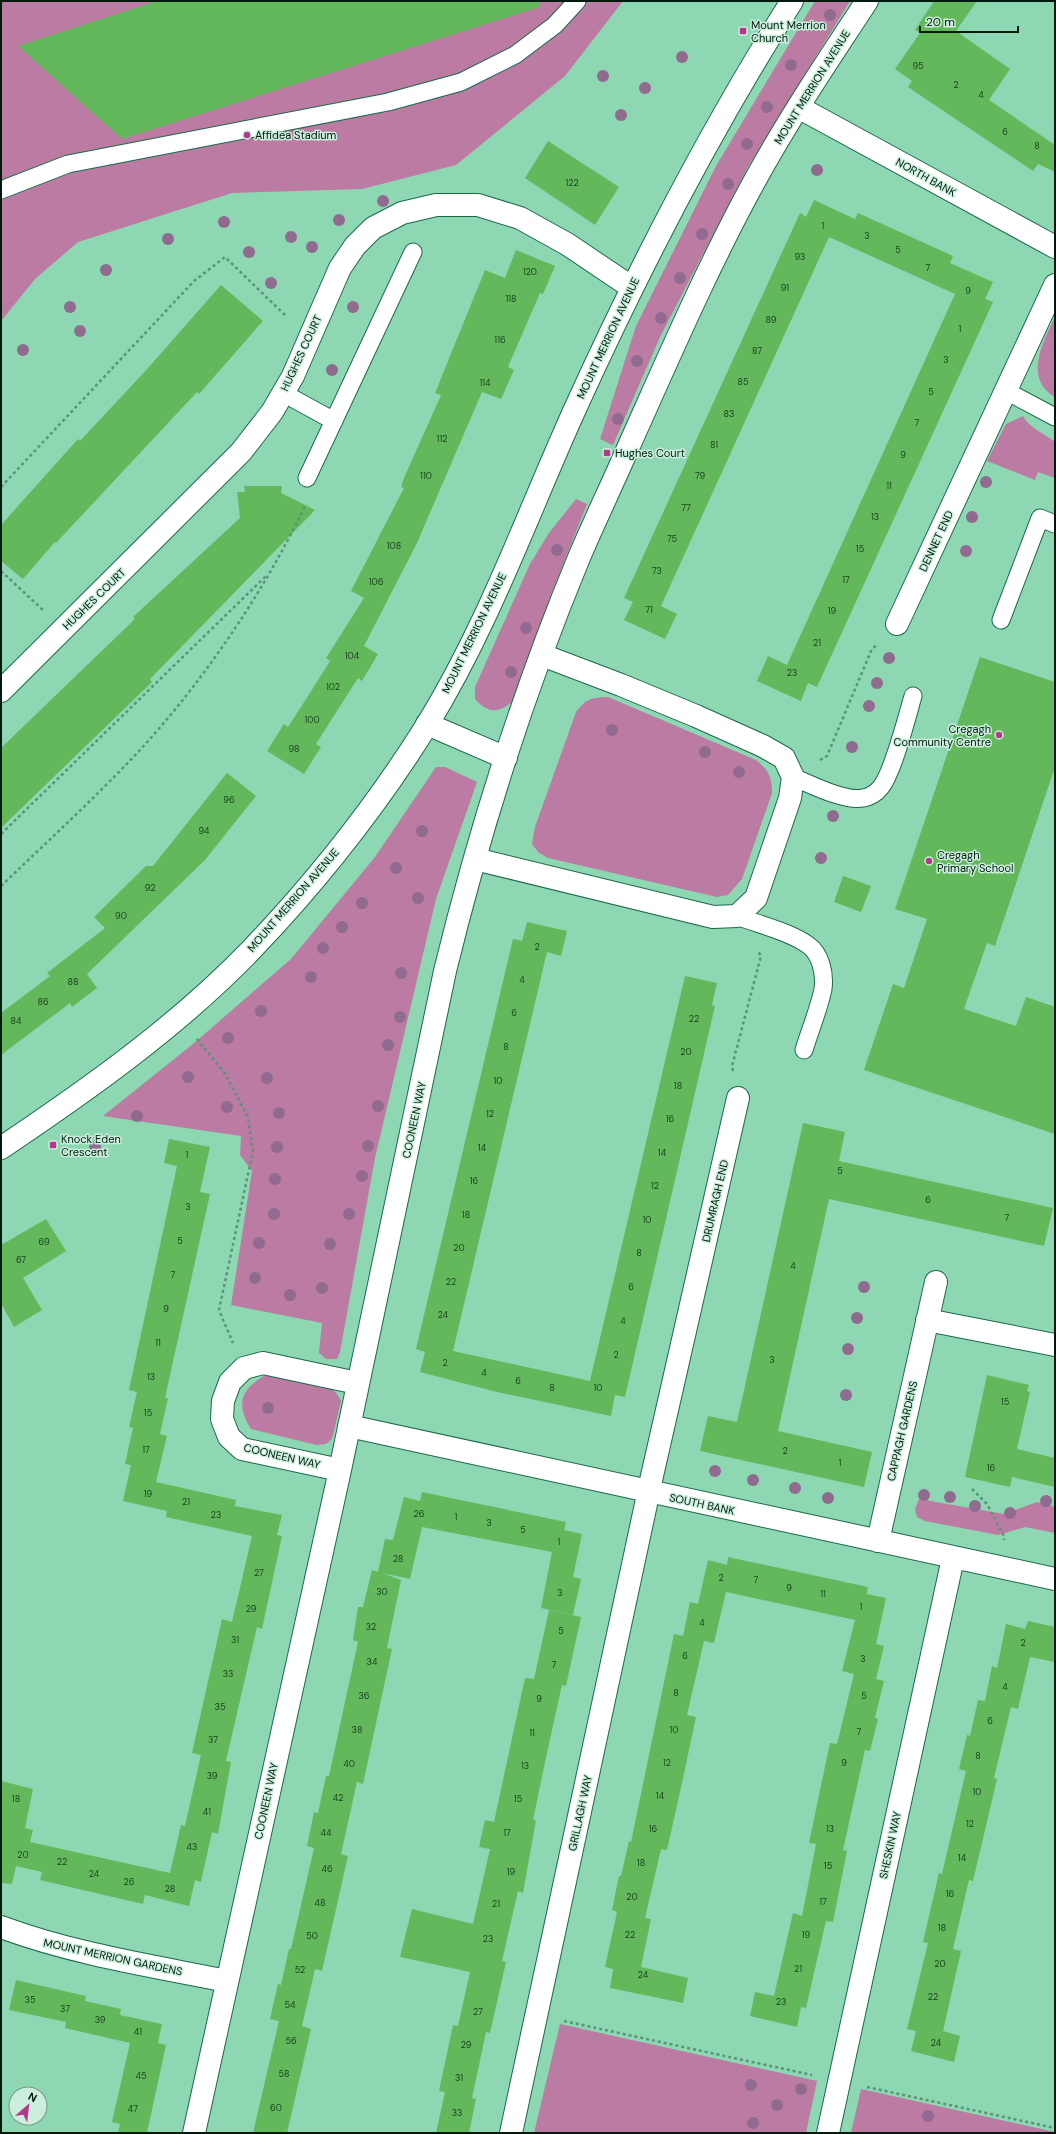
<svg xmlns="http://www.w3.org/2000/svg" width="1056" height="2134" font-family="'DM Sans',sans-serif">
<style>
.green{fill:#bb7ba3}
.building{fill:#64b85c}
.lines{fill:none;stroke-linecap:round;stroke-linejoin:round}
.lane-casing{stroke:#1c694a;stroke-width:19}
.street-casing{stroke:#1c694a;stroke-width:24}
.secondary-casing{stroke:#1c694a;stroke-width:24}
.path{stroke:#5b9378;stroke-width:2.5;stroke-dasharray:3 3;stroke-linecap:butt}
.lane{stroke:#fff;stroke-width:17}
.street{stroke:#fff;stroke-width:22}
.secondary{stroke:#fff;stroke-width:22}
.tree{fill:#906a8f}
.poi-dot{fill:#b2398d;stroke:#cbefdc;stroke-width:1.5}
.labels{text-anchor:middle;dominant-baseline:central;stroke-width:3;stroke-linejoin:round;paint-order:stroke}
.number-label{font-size:9px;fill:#194121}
.poi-label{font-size:11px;fill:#00190d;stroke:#cbefdc;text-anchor:start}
.street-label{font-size:11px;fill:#00190d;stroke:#cbefdc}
</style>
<rect width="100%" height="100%" fill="#8dd7b3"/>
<path class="green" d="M1,1H623L565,76L456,165L362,189L232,193L78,242L35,279L1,321Z
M815,1H850L748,167L660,337L613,445L600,439L636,326L716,166Z
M1055,317V397C1023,379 1043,341 1055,317Z
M1023,416C1028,427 1045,434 1055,442V478L1038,472L1035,480L987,461L1006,424Z
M576,499L587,504L553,590L513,701C499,713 488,714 475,699V687L530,564L549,533Z
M608,697L756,760C768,770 772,776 772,793L742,879L728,895L717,897L548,858L538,852L532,844L535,827L576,712C587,698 591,698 608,697Z
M436,767H445L477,782L436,899L375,1158L340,1352L337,1359H326L319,1353L322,1323L231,1305L252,1171L240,1155L241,1136L103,1116L193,1044L291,959L375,857Z
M267,1374L331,1388L337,1394L341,1401L332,1439L326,1444L317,1445L251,1429C235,1403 241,1389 267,1374Z
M919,1499L1004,1514L1037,1502L1055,1507V1533L1025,1527L998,1535L925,1521L917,1517L915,1509Z
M560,2024L817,2081L806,2133H534Z
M861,2089L1055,2132V2133H851Z"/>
<path class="building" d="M157,1H539L540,7L122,139L18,46Z
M934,1H977L956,31L1010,69L989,100L1055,145V172L1038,164L1033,171L908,87L912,81L895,69L920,33L915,30Z
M548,141L619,187L595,225L525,178Z
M814,200L855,219L858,213L953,256L950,263L993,282L985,299L993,302L817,687L808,683L801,701L757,681L768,656L787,665L955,294L829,237L661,606L677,614L665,639L624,620L633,602L624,598L800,213L806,217Z
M516,250L555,266L543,294L540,293L508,367L514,370L501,399L482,392L417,543L364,646L378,654L362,681L358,678L316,744L321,747L304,774L267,751L284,724L288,727L308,696L330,661L326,658L364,598L351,591L404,488L401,487L404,478L441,395L435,393L485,270L505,278Z
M221,285L263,321L199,394L197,392L56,543L55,542L23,579L1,561V525L78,439L80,441L149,367Z
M244,486H282L281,493L315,510L150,679L152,682L1,828V748L135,619L133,617L240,518L237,492H245Z
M980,657L1055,682V767L995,946L987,943L964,1009L1016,1026L1026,997L1055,1007V1134L864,1070L893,984L904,988L927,919L895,909Z
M227,773L256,796L205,860L87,974L97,988L72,1007L70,1003L1,1055V1013L50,976L47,973L105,928L94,917L146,866H153Z
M843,876L871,886L861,912L834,902Z
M527,922L567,931L561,956L547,952L453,1351L590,1381L685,976L717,983L712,1005L715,1006L625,1397L615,1395L611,1416L497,1392L420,1372L425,1352L416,1349L513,939L522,941Z
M803,1123L845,1132L839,1161L1053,1208L1044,1246L829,1199L778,1431L872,1452L864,1487L700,1451L708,1416L737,1422Z
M169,1139L210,1147L200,1192L210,1194L165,1398H168L160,1434L167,1436L156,1482L236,1500L235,1506L282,1515L277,1535L282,1536L262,1629L257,1627L226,1761L231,1762L218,1834L212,1832L201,1882L195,1880L189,1906L145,1895L143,1904L40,1880L42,1872L16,1866L12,1884L1,1883V1781L33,1789L25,1828L33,1830L30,1842L170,1873L181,1825L185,1826L201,1755L192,1753L222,1619L232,1622L252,1536L166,1517L167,1511L123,1501L131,1465L125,1464L133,1428L129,1427L137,1392L129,1390L177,1166L164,1163Z
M46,1219L66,1251L23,1278L42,1310L14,1327L1,1303V1241L3,1244Z
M987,1375L1029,1385L1027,1391L1030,1392L1017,1449L1055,1458V1487L1012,1477L1010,1487L965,1477Z
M422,1492L566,1522L564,1530L582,1534L573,1577L581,1579L573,1615L541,1608L552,1552L422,1527L410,1579L382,1573L401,1580L387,1648L392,1649L363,1784L357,1782L341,1854L348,1856L322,1971L315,1969L302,2026L311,2029L287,2133H253L279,2021L270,2019L278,1984L281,1985L289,1949H291L314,1848L307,1846L314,1812L318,1813L326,1776H329L358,1642L353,1640L358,1607H363L372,1570L378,1572L385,1539L393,1540L404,1497L420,1501Z
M728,1557L868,1587L867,1594L886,1598L876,1644L884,1646L876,1679L884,1681L875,1718L878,1719L870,1751L865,1750L843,1850L847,1851L833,1922L826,1921L806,2008L801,2007L797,2027L750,2016L755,1992L774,1996L793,1913L802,1916L816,1844L809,1843L830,1743L837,1744L854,1674L842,1671L855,1620L726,1592L714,1643L704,1641L687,1715L696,1717L682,1783L667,1850L661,1849L645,1918L651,1919L641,1967L688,1978L683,2003L610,1988L613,1969L605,1967L617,1912L612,1910L619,1876H621L629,1841L631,1842L674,1634L683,1636L690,1602L698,1604L708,1560L727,1565Z
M549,1610L581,1617L566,1686L562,1685L547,1753L533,1820H536L523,1893L518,1891L502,1961L506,1962L490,2033L486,2032L472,2098L476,2099L469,2133H436L445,2092L439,2091L453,2025L458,2026L470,1972L400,1957L412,1909L473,1924L490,1849L479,1847L485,1820L494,1822L525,1678L534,1679Z
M1028,1621L1055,1627V1662L1030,1657L1018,1709L1011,1707L994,1778L997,1779L982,1843L973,1881L969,1880L953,1949L961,1951L943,2031L960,2036L954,2062L911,2051L916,2031L907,2029L928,1943L923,1942L939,1873L942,1874L966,1771L959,1769L967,1735L970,1736L978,1700L985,1701L992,1666L997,1668L1006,1624L1025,1629Z
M16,1980L86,1996L85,2001L121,2009L120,2015L162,2024L158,2043L166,2045L147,2133H118L120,2124L112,2122L130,2043L65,2028L66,2022L9,2010Z"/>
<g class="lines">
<g class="lane-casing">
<path id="lane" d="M1,190L68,164L388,102L461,82L515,55L555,25L577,1
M1006,391L1055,417
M283,393L334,421
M307,478L413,252
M1001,620L1040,518L1055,524
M793,777C810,784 845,802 863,798C870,797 877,792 881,787C893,772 907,717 913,696
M737,916C757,924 791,932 808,945C821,954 825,974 823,989C819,1009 810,1030 804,1050"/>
</g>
<g class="street-casing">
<path id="street" d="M798,107L1055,247
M897,624L1055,285
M1,691L241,452L272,412L293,376L340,268L355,246L373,228L402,213L436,205H478L520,218L567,244L631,287
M427,724L506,758
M475,859L713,917L737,916L756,898L790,798L793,777L784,758L763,746L696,716L621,685L542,655
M927,1320L1055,1345
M349,1426L1055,1579
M340,1470L242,1449L229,1437L222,1419L223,1401L230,1382L244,1368L263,1363L357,1383
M878,1541L936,1282
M1,1927C74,1954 152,1966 227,1981
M194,2133L340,1470L445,971C479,832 523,693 578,560C594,522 612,485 628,448C668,359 707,268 754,182C788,120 828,60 867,1
M511,2133L652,1476L738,1098
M828,2133L953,1558"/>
</g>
<g class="secondary-casing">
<path id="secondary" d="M1,1148C89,1089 178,1026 252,949C317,881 377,805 427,725C488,626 527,515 575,409C639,268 709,132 792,1"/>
</g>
<path class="path" d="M1,487L194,281L225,257L287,317
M1,571L43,610
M820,760L827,756L871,651L877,644
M1,834L266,576
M1,886C48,841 96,797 140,750C205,679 264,592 306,504
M197,1039L224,1072L248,1117L253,1151L219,1310L233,1343
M733,1071L732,1066L761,956L758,951
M972,1489L987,1504L1004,1536V1540
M564,2021L812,2075
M867,2087L1055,2128"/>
<use href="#lane" class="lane"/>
<use href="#street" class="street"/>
<use href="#secondary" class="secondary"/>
</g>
<g class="tree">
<circle cx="830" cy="15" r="6"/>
<circle cx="682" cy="57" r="6"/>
<circle cx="791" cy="65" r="6"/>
<circle cx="603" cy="76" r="6"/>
<circle cx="645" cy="88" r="6"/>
<circle cx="767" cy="107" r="6"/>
<circle cx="621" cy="115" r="6"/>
<circle cx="747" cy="144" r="6"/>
<circle cx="817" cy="170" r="6"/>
<circle cx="728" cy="184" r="6"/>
<circle cx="383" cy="201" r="6"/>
<circle cx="339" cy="220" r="6"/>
<circle cx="224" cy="222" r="6"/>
<circle cx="702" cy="234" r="6"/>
<circle cx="291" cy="237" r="6"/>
<circle cx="168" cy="239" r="6"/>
<circle cx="312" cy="247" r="6"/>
<circle cx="249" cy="252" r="6"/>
<circle cx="106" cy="270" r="6"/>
<circle cx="680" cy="278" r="6"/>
<circle cx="271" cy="283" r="6"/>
<circle cx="70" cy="307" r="6"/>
<circle cx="353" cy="307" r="6"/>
<circle cx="661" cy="318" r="6"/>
<circle cx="80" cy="331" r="6"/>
<circle cx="23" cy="350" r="6"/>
<circle cx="637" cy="361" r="6"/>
<circle cx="332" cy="370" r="6"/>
<circle cx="618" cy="419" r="6"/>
<circle cx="986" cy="482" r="6"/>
<circle cx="972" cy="517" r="6"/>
<circle cx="557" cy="550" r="6"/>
<circle cx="966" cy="551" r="6"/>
<circle cx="526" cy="628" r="6"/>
<circle cx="889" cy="658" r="6"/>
<circle cx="511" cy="672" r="6"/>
<circle cx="877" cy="683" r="6"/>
<circle cx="869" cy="706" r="6"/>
<circle cx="612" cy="730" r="6"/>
<circle cx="852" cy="747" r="6"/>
<circle cx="705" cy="752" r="6"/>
<circle cx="739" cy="772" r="6"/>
<circle cx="833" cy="816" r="6"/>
<circle cx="422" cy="831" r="6"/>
<circle cx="821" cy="858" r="6"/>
<circle cx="396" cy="868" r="6"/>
<circle cx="418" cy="898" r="6"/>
<circle cx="362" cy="903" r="6"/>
<circle cx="342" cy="927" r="6"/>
<circle cx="323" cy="948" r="6"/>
<circle cx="401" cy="973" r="6"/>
<circle cx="311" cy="977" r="6"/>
<circle cx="261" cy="1011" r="6"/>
<circle cx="400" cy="1017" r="6"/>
<circle cx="228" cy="1038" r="6"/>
<circle cx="388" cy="1045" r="6"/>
<circle cx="188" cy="1077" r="6"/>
<circle cx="267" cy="1078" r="6"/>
<circle cx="378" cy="1106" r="6"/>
<circle cx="227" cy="1107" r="6"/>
<circle cx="279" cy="1113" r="6"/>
<circle cx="137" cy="1116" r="6"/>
<circle cx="368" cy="1146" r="6"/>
<circle cx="95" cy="1147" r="6"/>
<circle cx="277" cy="1147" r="6"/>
<circle cx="362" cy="1176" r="6"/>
<circle cx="275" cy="1179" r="6"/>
<circle cx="274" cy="1214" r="6"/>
<circle cx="349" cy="1214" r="6"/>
<circle cx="259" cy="1243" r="6"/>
<circle cx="330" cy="1244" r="6"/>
<circle cx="255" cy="1278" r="6"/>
<circle cx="864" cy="1287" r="6"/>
<circle cx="322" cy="1288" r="6"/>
<circle cx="290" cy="1295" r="6"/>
<circle cx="857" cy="1318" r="6"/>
<circle cx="848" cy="1349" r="6"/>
<circle cx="846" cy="1395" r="6"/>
<circle cx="268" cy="1408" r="6"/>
<circle cx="715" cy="1471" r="6"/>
<circle cx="753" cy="1480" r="6"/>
<circle cx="795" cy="1488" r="6"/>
<circle cx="924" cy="1495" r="6"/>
<circle cx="950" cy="1497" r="6"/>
<circle cx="828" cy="1498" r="6"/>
<circle cx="1046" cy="1501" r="6"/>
<circle cx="975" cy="1506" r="6"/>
<circle cx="1010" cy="1513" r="6"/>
<circle cx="751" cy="2085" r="6"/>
<circle cx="801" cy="2089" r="6"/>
<circle cx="777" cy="2105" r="6"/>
<circle cx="928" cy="2116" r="6"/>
<circle cx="753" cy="2123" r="6"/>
</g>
<g class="poi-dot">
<rect x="739" y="27" width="8" height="8" rx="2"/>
<circle cx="247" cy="135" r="4"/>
<rect x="603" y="449" width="8" height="8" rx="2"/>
<circle cx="999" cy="735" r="4"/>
<circle cx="929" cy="861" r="4"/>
<rect x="49" y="1141" width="8" height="8" rx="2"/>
</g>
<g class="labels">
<g class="number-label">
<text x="918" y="66">95</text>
<text x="956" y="85">2</text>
<text x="981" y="95">4</text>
<text x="1005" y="132">6</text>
<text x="1037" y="146">8</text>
<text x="572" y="183">122</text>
<text x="823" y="226">1</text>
<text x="867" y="236">3</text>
<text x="898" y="250">5</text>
<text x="800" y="257">93</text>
<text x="928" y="268">7</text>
<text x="530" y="272">120</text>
<text x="785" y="288">91</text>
<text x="968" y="291">9</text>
<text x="511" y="299">118</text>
<text x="771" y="320">89</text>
<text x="960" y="329">1</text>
<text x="500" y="340">116</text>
<text x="757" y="351">87</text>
<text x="946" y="360">3</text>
<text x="743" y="382">85</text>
<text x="485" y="383">114</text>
<text x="931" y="392">5</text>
<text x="729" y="414">83</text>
<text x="917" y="423">7</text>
<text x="442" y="439">112</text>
<text x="714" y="445">81</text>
<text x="903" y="455">9</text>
<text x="426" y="476">110</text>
<text x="700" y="476">79</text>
<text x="889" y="486">11</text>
<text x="686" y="508">77</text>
<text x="875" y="517">13</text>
<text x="672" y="539">75</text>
<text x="394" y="546">108</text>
<text x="860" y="549">15</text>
<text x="657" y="571">73</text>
<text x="846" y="580">17</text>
<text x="376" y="582">106</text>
<text x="649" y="610">71</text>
<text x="832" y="611">19</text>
<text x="817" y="643">21</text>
<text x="352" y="656">104</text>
<text x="792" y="673">23</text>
<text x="333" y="687">102</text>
<text x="312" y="720">100</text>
<text x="294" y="749">98</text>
<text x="229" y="800">96</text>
<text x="204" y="831">94</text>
<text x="150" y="888">92</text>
<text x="121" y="916">90</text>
<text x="537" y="947">2</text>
<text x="522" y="980">4</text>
<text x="73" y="982">88</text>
<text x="43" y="1002">86</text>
<text x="514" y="1013">6</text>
<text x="694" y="1019">22</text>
<text x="16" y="1021">84</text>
<text x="506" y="1047">8</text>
<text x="686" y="1052">20</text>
<text x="498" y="1081">10</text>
<text x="678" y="1086">18</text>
<text x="490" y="1114">12</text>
<text x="670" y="1119">16</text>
<text x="482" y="1148">14</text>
<text x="662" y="1153">14</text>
<text x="187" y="1155">1</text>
<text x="840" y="1171">5</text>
<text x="474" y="1181">16</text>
<text x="655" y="1186">12</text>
<text x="928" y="1200">6</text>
<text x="188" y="1207">3</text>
<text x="466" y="1215">18</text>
<text x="1007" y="1218">7</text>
<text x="647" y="1220">10</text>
<text x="180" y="1241">5</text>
<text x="44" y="1242">69</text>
<text x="459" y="1248">20</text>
<text x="639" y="1253">8</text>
<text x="21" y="1260">67</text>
<text x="793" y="1266">4</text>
<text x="173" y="1275">7</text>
<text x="451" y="1282">22</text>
<text x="631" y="1287">6</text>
<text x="166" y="1309">9</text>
<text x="443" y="1315">24</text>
<text x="623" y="1321">4</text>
<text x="158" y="1343">11</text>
<text x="616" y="1355">2</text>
<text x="772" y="1360">3</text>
<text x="445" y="1363">2</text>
<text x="484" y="1373">4</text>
<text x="151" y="1377">13</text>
<text x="518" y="1381">6</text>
<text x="552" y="1388">8</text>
<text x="598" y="1388">10</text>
<text x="1005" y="1402">15</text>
<text x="148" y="1413">15</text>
<text x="146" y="1450">17</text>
<text x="785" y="1451">2</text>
<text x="840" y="1463">1</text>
<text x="991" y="1468">16</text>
<text x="148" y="1494">19</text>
<text x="186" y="1502">21</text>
<text x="419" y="1514">26</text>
<text x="216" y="1515">23</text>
<text x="456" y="1517">1</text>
<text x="489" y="1523">3</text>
<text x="523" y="1530">5</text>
<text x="559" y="1542">1</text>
<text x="398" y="1559">28</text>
<text x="259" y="1573">27</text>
<text x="721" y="1578">2</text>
<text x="756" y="1580">7</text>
<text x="789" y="1588">9</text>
<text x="382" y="1592">30</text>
<text x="560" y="1593">3</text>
<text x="823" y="1594">11</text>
<text x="861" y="1607">1</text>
<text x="251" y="1609">29</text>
<text x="702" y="1623">4</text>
<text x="371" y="1627">32</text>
<text x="561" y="1631">5</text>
<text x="235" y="1640">31</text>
<text x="1023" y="1643">2</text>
<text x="685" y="1656">6</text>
<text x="863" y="1659">3</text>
<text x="372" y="1662">34</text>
<text x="554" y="1665">7</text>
<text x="228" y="1674">33</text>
<text x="1005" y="1687">4</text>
<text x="676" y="1693">8</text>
<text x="364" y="1696">36</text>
<text x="864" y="1696">5</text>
<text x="539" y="1699">9</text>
<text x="220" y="1707">35</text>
<text x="990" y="1721">6</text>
<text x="357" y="1730">38</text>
<text x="674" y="1730">10</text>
<text x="859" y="1732">7</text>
<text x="532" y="1733">11</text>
<text x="213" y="1740">37</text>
<text x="978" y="1756">8</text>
<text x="667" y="1763">12</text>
<text x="844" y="1763">9</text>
<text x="349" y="1764">40</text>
<text x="525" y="1766">13</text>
<text x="212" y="1776">39</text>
<text x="977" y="1792">10</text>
<text x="660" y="1796">14</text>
<text x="338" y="1798">42</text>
<text x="16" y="1799">18</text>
<text x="518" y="1799">15</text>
<text x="207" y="1812">41</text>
<text x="970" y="1824">12</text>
<text x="653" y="1829">16</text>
<text x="830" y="1829">13</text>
<text x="326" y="1833">44</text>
<text x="507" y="1833">17</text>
<text x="192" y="1847">43</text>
<text x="23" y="1855">20</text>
<text x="962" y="1858">14</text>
<text x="62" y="1862">22</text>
<text x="641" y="1863">18</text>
<text x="828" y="1866">15</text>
<text x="327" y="1869">46</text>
<text x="511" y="1872">19</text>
<text x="94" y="1874">24</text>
<text x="129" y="1882">26</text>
<text x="170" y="1889">28</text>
<text x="950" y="1894">16</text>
<text x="632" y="1897">20</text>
<text x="823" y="1902">17</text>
<text x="320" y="1903">48</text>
<text x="496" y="1904">21</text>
<text x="942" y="1928">18</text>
<text x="630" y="1935">22</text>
<text x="806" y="1935">19</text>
<text x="312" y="1936">50</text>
<text x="488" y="1939">23</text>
<text x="940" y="1964">20</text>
<text x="798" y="1969">21</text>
<text x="300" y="1970">52</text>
<text x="643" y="1975">24</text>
<text x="933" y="1997">22</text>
<text x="30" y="2000">35</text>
<text x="781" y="2002">23</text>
<text x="290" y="2005">54</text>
<text x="65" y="2009">37</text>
<text x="478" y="2012">27</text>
<text x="100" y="2020">39</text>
<text x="138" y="2032">41</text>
<text x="291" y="2041">56</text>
<text x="936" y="2043">24</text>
<text x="466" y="2045">29</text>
<text x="284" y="2074">58</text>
<text x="141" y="2076">45</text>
<text x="459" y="2078">31</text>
<text x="276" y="2108">60</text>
<text x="133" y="2109">47</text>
<text x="457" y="2113">33</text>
</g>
<g class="poi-label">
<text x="751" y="25">Mount Merrion<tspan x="751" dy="13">Church</tspan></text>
<text x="255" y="135">Affidea Stadium</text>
<text x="615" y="453">Hughes Court</text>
<text x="991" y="729" text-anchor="end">Cregagh<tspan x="991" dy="13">Community Centre</tspan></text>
<text x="937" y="855">Cregagh<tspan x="937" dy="13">Primary School</tspan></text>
<text x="61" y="1139">Knock Eden<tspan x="61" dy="13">Crescent</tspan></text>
</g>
<g class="street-label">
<text transform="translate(812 87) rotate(-58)">MOUNT MERRION AVENUE</text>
<text transform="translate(926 177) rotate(29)">NORTH BANK</text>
<text transform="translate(608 338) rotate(-65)">MOUNT MERRION AVENUE</text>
<text transform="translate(301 353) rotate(-65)">HUGHES COURT</text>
<text transform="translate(936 541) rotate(-65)">DENNET END</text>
<text transform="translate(94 599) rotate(-44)">HUGHES COURT</text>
<text transform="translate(474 633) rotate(-64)">MOUNT MERRION AVENUE</text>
<text transform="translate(293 900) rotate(-49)">MOUNT MERRION AVENUE</text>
<text transform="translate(414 1120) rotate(-78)">COONEEN WAY</text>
<text transform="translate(715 1201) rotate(-77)">DRUMRAGH END</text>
<text transform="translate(902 1431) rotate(-77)">CAPPAGH GARDENS</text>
<text transform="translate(282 1456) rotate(13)">COONEEN WAY</text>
<text transform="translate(702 1504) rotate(12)">SOUTH BANK</text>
<text transform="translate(266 1801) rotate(-78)">COONEEN WAY</text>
<text transform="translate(580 1813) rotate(-78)">GRILLAGH WAY</text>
<text transform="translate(890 1845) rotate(-78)">SHESKIN WAY</text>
<text transform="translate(113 1957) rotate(12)">MOUNT MERRION GARDENS</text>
</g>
</g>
<rect width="1056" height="2134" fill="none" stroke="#00190d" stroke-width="4"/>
<g transform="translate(28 2106) rotate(28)"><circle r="19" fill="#cbefdc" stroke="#7a9989"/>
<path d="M0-3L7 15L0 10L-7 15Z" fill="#b2398d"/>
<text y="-6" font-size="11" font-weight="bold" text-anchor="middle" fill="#00190d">N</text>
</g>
<path d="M920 26v6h98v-6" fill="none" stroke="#00190d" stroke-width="2"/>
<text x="926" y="26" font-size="12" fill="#00190d" stroke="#cbefdc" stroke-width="3" paint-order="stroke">20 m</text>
</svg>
